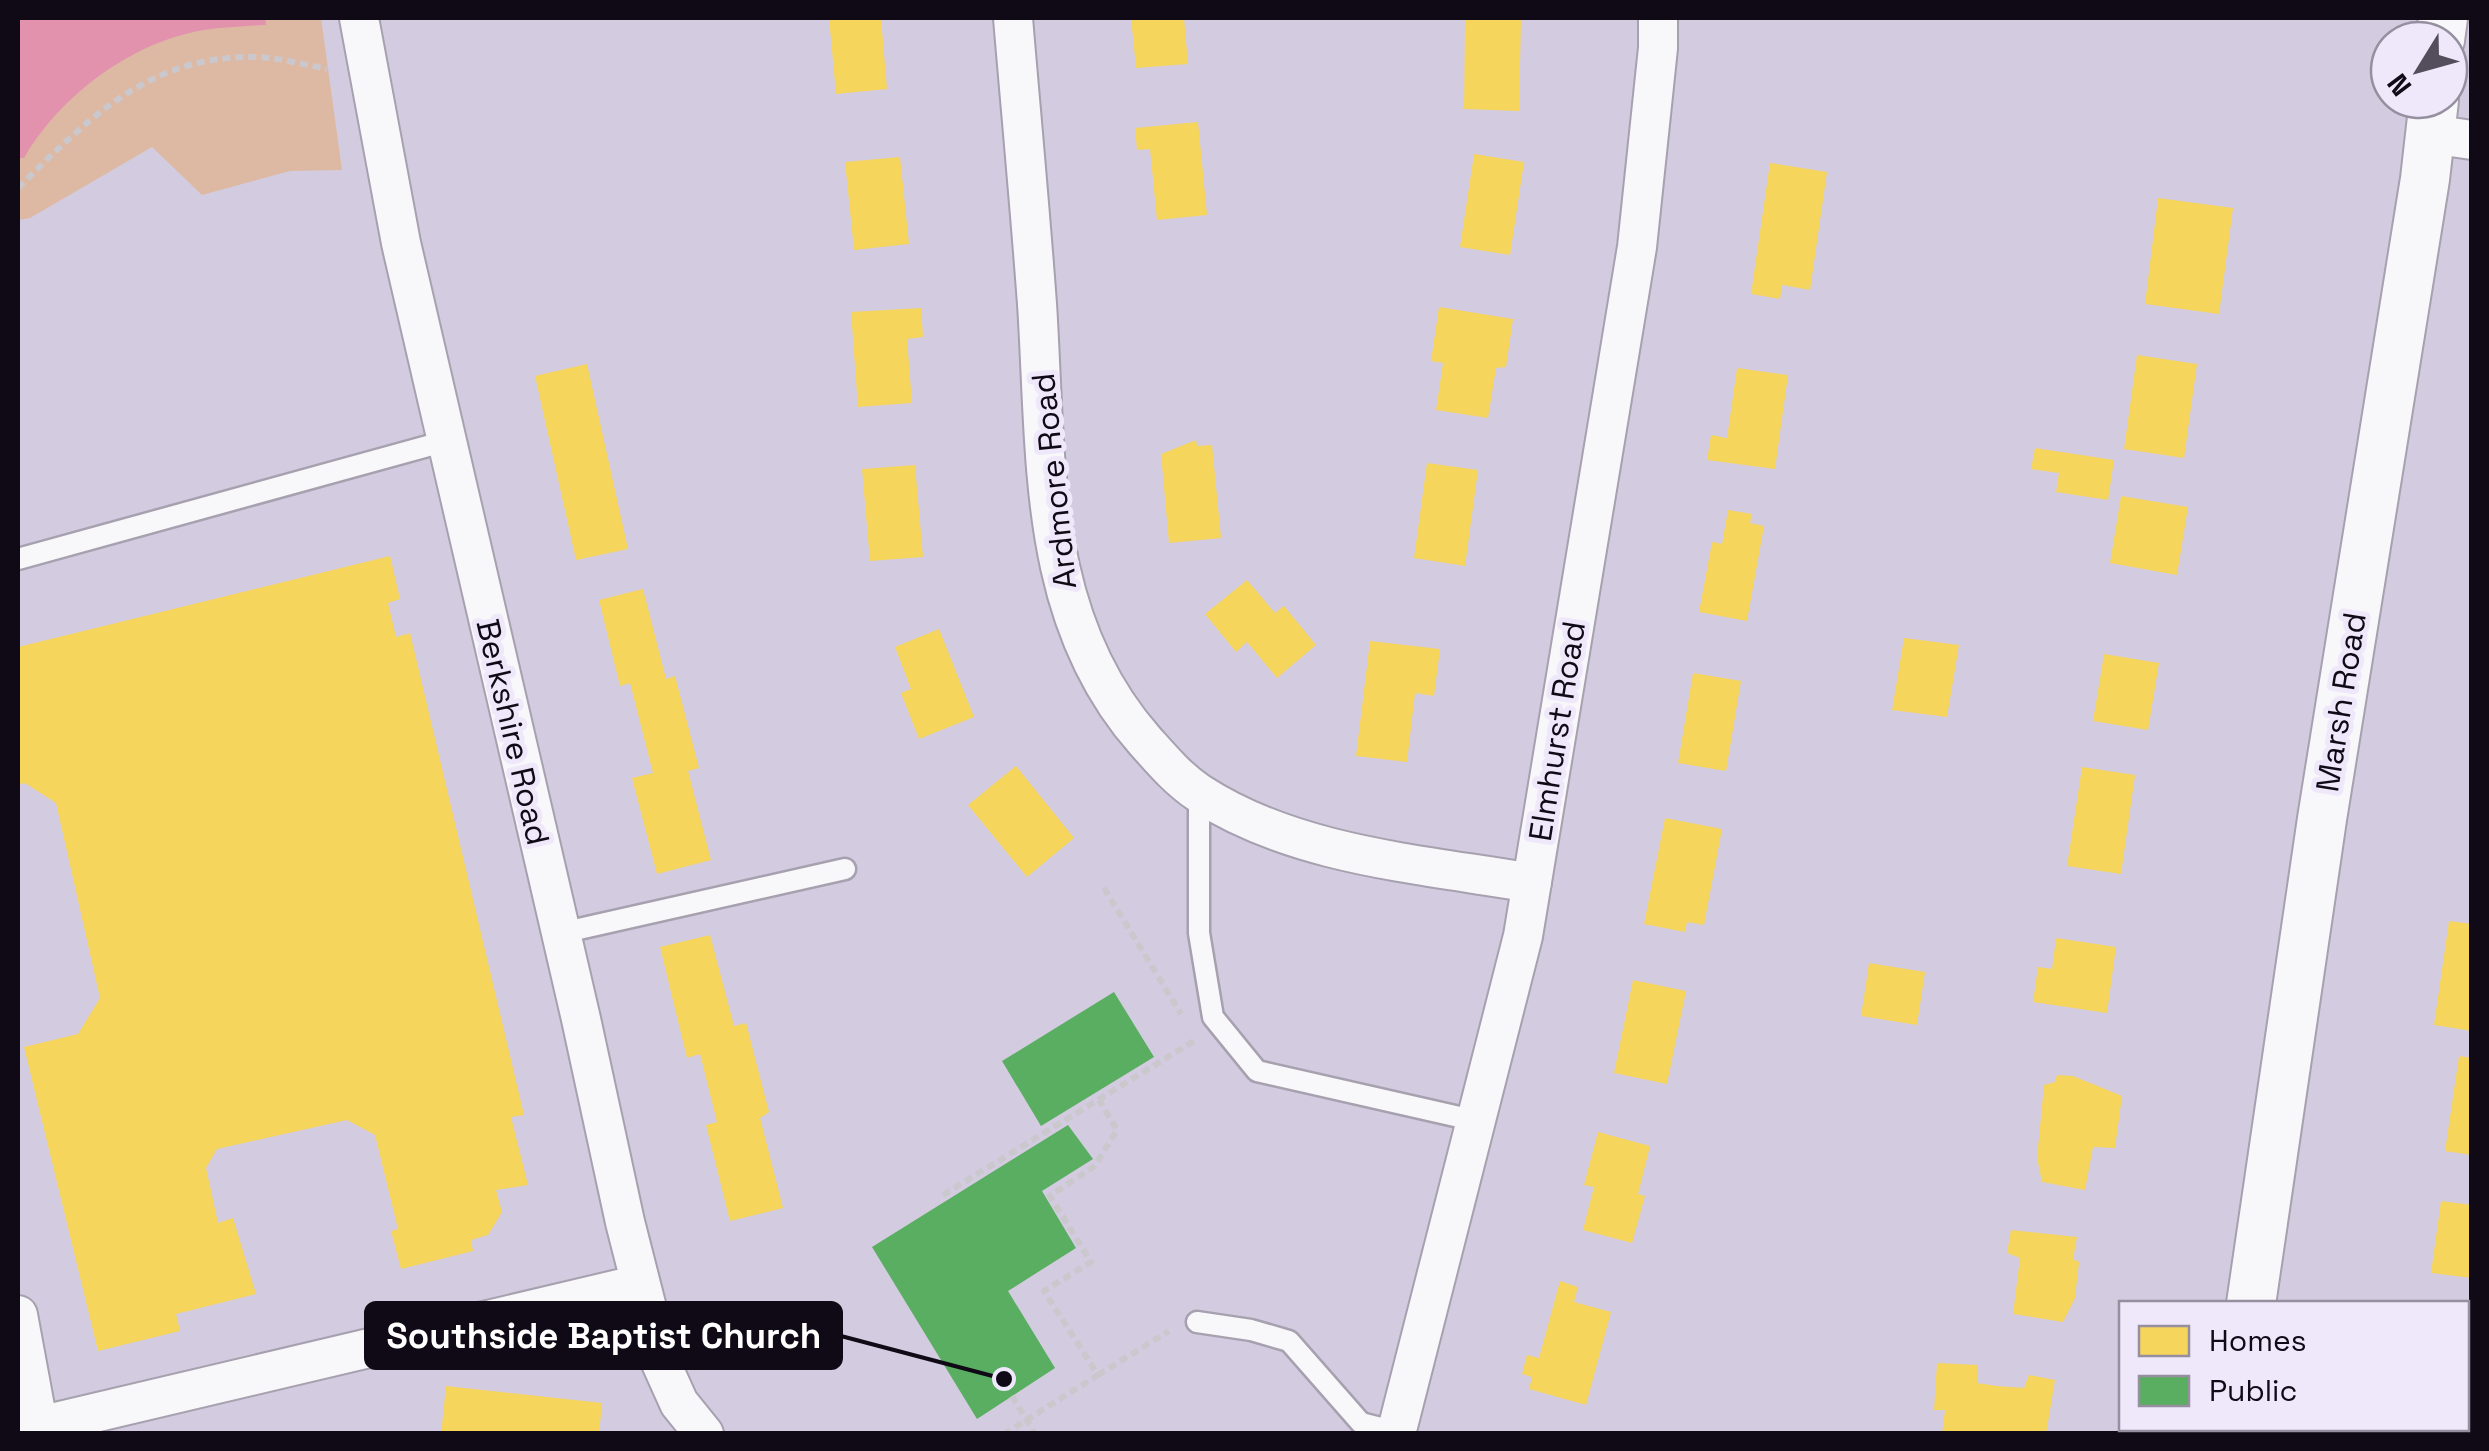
<svg xmlns="http://www.w3.org/2000/svg" width="2489" height="1451" font-family="'Space Grotesk',sans-serif">
<style>
.green{fill:#ddb9a4}
.water{fill:#e292ad}
.homes{fill:#f6d55c}
.public{fill:#5aae61}
.lines{fill:none;stroke-linecap:round;stroke-linejoin:round}
.service-casing{stroke:#a6a0af;stroke-width:25}
.minor-casing{stroke:#a6a0af;stroke-width:42}
.tertiary-casing{stroke:#a6a0af;stroke-width:52}
.path{stroke:#cac7cd;stroke-width:6;stroke-dasharray:8 5;stroke-linecap:butt}
.service{stroke:#f8f7fa;stroke-width:20}
.minor{stroke:#f8f7fa;stroke-width:38}
.tertiary{stroke:#f8f7fa;stroke-width:48}
.labels{text-anchor:middle;dominant-baseline:central;stroke-width:10;stroke-linejoin:round;paint-order:stroke}
.street-label{font-size:32px;fill:#0f0a16;stroke:#efe7fa}
.leader{fill:none;stroke:#0f0a16;stroke-width:4}
.callout-dot{fill:#0f0a16;stroke:#efe7fa;stroke-width:4}
.callout{fill:#0f0a16;stroke:#0f0a16;stroke-width:4}
.callout-label{font-size:35px;text-anchor:middle;font-weight:bold;fill:#fff}
</style>
<rect width="100%" height="100%" fill="#d3cbdf"/>
<path class="green" d="M18,18H321L342,170L290,171L202,195L152,147L30,218L18,220Z"/>
<path class="water" d="M18,18H265L266,25C245,26 224,27 204,30C131,42 60,96 24,158H18Z"/>
<path class="homes" d="M829,18H881L887,89L836,94Z
M1131,18H1184L1188,64L1136,68Z
M1465,18H1521L1519,111L1464,109Z
M1198,122L1207,215L1157,220L1150,149L1137,150L1135,128Z
M1474,154L1524,162L1510,255L1460,247Z
M900,157L909,244L854,250L845,162Z
M1770,163L1827,172L1810,290L1782,285L1780,299L1751,294Z
M2158,198L2233,208L2219,314L2145,304Z
M1439,307L1513,319L1506,367L1496,368L1488,418L1436,410L1443,363L1431,361Z
M921,308L923,337L907,339L912,403L858,407L851,312Z
M2137,355L2197,364L2184,458L2124,449Z
M587,364L628,549L576,560L535,376Z
M1737,368L1788,375L1775,469L1707,460L1711,435L1727,438Z
M1196,440L1197,446L1212,445L1221,538L1169,543L1161,454Z
M2035,448L2114,460L2108,500L2056,492L2059,473L2031,469Z
M1427,463L1478,470L1465,566L1414,558Z
M915,465L923,557L870,561L862,469Z
M2121,496L2188,507L2177,575L2110,563Z
M1728,510L1752,514L1750,523L1764,526L1747,621L1699,612L1712,542L1722,544Z
M390,556L400,599L388,603L396,637L410,633L524,1115L511,1117L528,1185L496,1190L502,1212L488,1235L471,1240L473,1251L401,1269L391,1231L398,1229L375,1135L347,1120L217,1149L206,1168L218,1223L233,1218L256,1294L176,1314L180,1331L98,1351L24,1047L78,1034L100,998L56,803L25,783L18,785V647Z
M1247,580L1275,613L1284,606L1316,645L1277,678L1247,642L1236,652L1205,614Z
M643,589L666,679L675,676L699,768L688,771L711,860L657,874L632,778L653,773L630,683L620,686L599,600Z
M939,629L974,717L919,739L901,693L911,689L895,647Z
M1904,638L1959,645L1947,717L1892,710Z
M1370,641L1440,649L1434,696L1415,693L1407,762L1356,756Z
M2104,654L2159,663L2148,730L2093,721Z
M1693,673L1741,681L1726,771L1678,763Z
M1016,766L1074,838L1027,877L968,805Z
M2082,767L2135,775L2121,874L2067,866Z
M1665,818L1722,829L1704,925L1687,922L1685,932L1644,924Z
M2449,921L2472,924V1031L2434,1025Z
M710,935L734,1026L746,1023L769,1112L760,1118L783,1208L730,1221L706,1125L717,1122L700,1054L687,1058L660,947Z
M2056,938L2116,947L2107,1013L2033,1002L2038,967L2052,969Z
M1869,963L1925,972L1917,1025L1861,1016Z
M1633,980L1686,991L1667,1084L1614,1073Z
M2459,1056L2472,1058V1155L2445,1151Z
M2057,1075L2073,1076L2122,1096L2115,1148L2093,1147L2085,1190L2042,1182L2037,1158L2044,1085L2055,1082Z
M1598,1132L1650,1146L1638,1194L1645,1196L1632,1243L1583,1230L1594,1187L1584,1185Z
M2441,1201L2472,1205V1278L2431,1273Z
M2011,1230L2077,1237L2073,1259L2079,1262L2075,1298L2063,1322L2013,1314L2020,1258L2007,1253Z
M1560,1281L1578,1287L1574,1302L1611,1312L1586,1405L1529,1389L1532,1377L1522,1374L1527,1355L1539,1358Z
M2466,1347L2472,1348V1428L2466,1427Z
M1937,1363L1977,1365V1383L1997,1386L2024,1388L2029,1375L2055,1380L2046,1434H1942L1945,1410H1934Z
M446,1386L602,1403L599,1434H441Z"/>
<path class="public" d="M1114,992L1154,1057L1041,1126L1002,1061Z
M1068,1125L1093,1159L1042,1191L1076,1248L1008,1291L1055,1368L977,1419L872,1247Z"/>
<g class="lines">
<g class="service-casing">
<path id="service" d="M18,559L446,441
M1199,793V933L1213,1017L1257,1071L1477,1121
M561,933L845,869
M1197,1322L1251,1330L1289,1341L1361,1423L1396,1432"/>
</g>
<g class="minor-casing">
<path id="minor" d="M359,18L401,243L581,1019L625,1222L661,1363L679,1403L704,1434
M1013,18C1021,113 1030,208 1037,304C1047,458 1036,618 1145,741C1162,760 1178,779 1199,793C1296,856 1421,864 1532,883
M2430,134L2472,140
M18,1315L40,1434
M39,1426L640,1284
M1396,1434L1523,936L1637,247L1658,48V18"/>
</g>
<g class="tertiary-casing">
<path id="tertiary" d="M2440,40L2443,18
M2251,1304L2322,819L2425,179L2434,100
M2232,1434V1428"/>
</g>
<path class="path" d="M18,188C87,120 147,57 251,57C276,57 303,64 327,69
M1104,888L1181,1014
M943,1195L1194,1041
M1098,1375L1169,1331
M1012,1396L1035,1434
M1004,1434L1098,1375L1044,1291L1091,1262L1050,1196L1095,1166L1117,1130L1099,1100"/>
<use href="#service" class="service"/>
<use href="#minor" class="minor"/>
<use href="#tertiary" class="tertiary"/>
</g>
<g class="labels">
<g class="street-label">
<text transform="translate(1054 481) rotate(-96)">Ardmore Road</text>
<text transform="translate(2341 702) rotate(-81)">Marsh Road</text>
<text transform="translate(1557 731) rotate(-81)">Elmhurst Road</text>
<text transform="translate(513 732) rotate(77)">Berkshire Road</text>
</g>
</g>
<path class="leader" d="M1004 1379L841 1336"/>
<circle class="callout-dot" cx="1004" cy="1379" r="10"/>
<rect class="callout" x="366" y="1303" width="475" height="65" rx="10"/>
<g class="callout-label">
<text x="604" y="1348">Southside Baptist Church</text>
</g>
<rect width="2489" height="1451" fill="none" stroke="#0f0a16" stroke-width="40"/>
<rect x="2119" y="1301" width="350" height="130" fill="#efe7fa" stroke="#958f9f" stroke-width="2.5"/>
<rect x="2139" y="1326" width="50" height="30" fill="#f6d55c" stroke="#958f9f" stroke-width="2.5"/>
<text x="2209" y="1351" font-size="30" fill="#0f0a16">Homes</text>
<rect x="2139" y="1376" width="50" height="30" fill="#5aae61" stroke="#958f9f" stroke-width="2.5"/>
<text x="2209" y="1401" font-size="30" fill="#0f0a16">Public</text>
<g transform="translate(2419 70) rotate(233)"><circle r="48" fill="#efe7fa" stroke="#958f9f" stroke-width="2.5"/>
<path d="M0-8L18 38L0 25L-18 38Z" fill="#544e5c"/>
<text y="-15" font-size="28" font-weight="bold" text-anchor="middle" fill="#0f0a16">N</text>
</g>
</svg>
